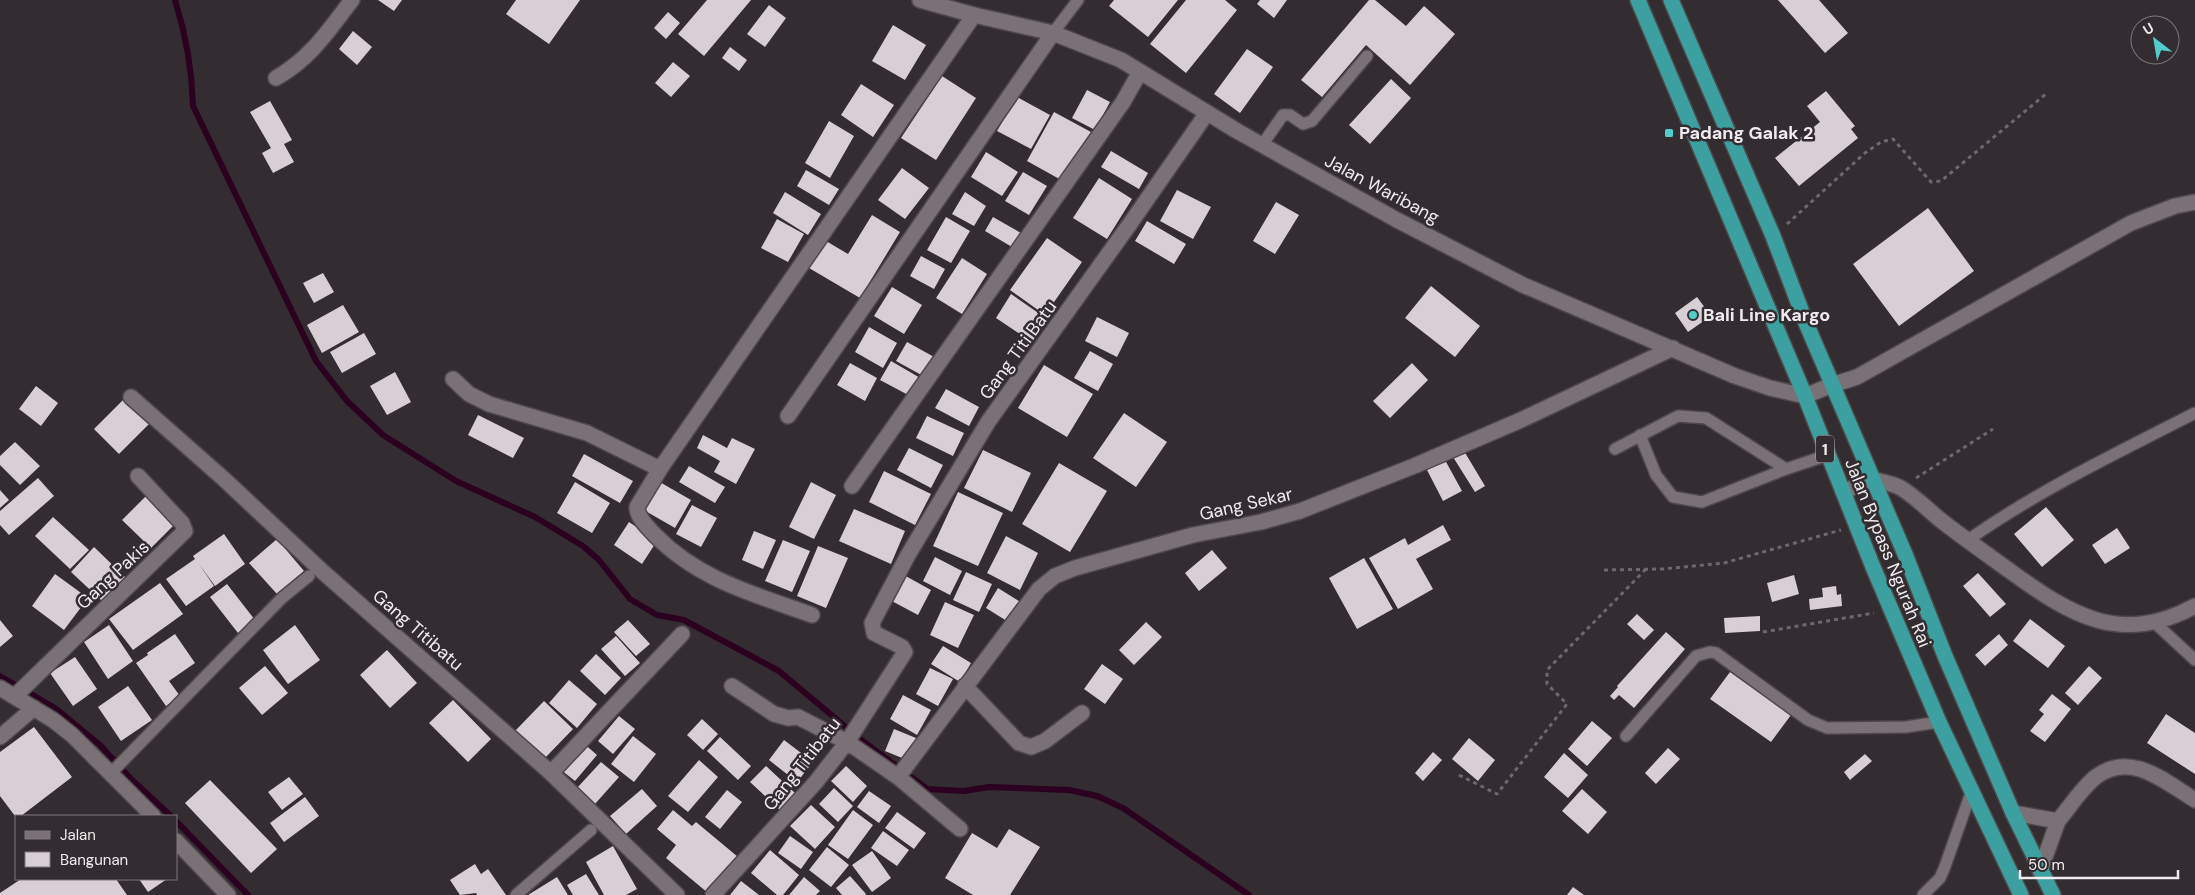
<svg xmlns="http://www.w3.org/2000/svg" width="2195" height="895" font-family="'DM Sans',sans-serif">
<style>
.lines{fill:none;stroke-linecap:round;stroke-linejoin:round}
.stream{stroke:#2b011f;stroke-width:6}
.building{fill:#d8cfd4}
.service-casing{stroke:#4e484b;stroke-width:14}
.minor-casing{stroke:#4e484b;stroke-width:18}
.tertiary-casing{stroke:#4e484b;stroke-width:18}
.trunk-casing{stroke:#4e484b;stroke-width:18}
.path{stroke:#6e686b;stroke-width:3;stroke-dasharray:4 4;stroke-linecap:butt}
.service{stroke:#797176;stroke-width:11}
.minor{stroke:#797176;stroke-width:15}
.tertiary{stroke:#797176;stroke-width:15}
.trunk{stroke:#3ca0a0;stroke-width:15}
.poi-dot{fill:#52cdcc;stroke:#332c30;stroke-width:2}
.labels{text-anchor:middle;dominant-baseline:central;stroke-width:5;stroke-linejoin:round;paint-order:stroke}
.shield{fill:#332c30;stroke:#b7b2b5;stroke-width:1}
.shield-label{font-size:16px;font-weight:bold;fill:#f0ebee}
.poi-label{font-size:18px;font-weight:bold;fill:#f0ebee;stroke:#332c30;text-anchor:start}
.street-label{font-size:18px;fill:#f0ebee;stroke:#332c30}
</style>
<rect width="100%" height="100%" fill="#332c30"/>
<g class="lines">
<path class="stream" d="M175,0C186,35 192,69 193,106L316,361L347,401L383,435L456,481L535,517L583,546L599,560L630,599L657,615L684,620L779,671L860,739L927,789L964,791L989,787L1069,790L1097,796L1123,808L1249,895
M0,676L55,708L100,745L132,780L171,816
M176,821L248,895"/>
</g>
<path class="building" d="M378,0H402L394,11Z
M516,0H580L549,44L506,14Z
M707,0H751L704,56L678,34Z
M1114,0H1178L1148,37L1109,6Z
M1186,0H1225L1237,10L1186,73L1150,44Z
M1260,0H1287L1274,18L1257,4Z
M1369,0H1375L1406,26L1424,6L1455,34L1410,85L1366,45L1322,97L1301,80Z
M1778,0H1819L1848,33L1825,53Z
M769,5L786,18L765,47L747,34Z
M668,12L680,23L666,39L654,28Z
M893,25L926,45L905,80L872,61Z
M353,31L372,47L357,65L339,49Z
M730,47L747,60L739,71L722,58Z
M1247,49L1273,67L1240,113L1214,94Z
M673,62L690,76L671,97L655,83Z
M942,76L976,98L936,160L901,138Z
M1391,79L1411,98L1370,144L1349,125Z
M861,84L894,105L873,137L841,115Z
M1087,90L1110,102L1095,130L1072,118Z
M1826,91L1855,126L1851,129L1858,138L1799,186L1775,158L1820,122L1807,106Z
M1017,97L1050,115L1031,149L997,131Z
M270,101L292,140L284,144L294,162L273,173L262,153L271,148L250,112Z
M1054,112L1091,132L1063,181L1027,161Z
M829,121L854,136L830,178L805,163Z
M1111,151L1148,173L1139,189L1101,167Z
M986,152L1018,172L1002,196L971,177Z
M902,168L929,188L905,219L878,200Z
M806,170L839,189L829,205L797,186Z
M1023,172L1047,186L1029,215L1005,201Z
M1099,178L1132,199L1107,239L1073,218Z
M1177,190L1211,207L1193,239L1160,221Z
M785,192L821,214L808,235L773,213Z
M965,192L986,206L974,226L952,214Z
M1276,202L1299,215L1275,254L1253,241Z
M1928,208L1974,271L1899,326L1853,264Z
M872,215L900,232L860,298L809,268L826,241L848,254Z
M946,217L970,231L951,263L927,250Z
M993,217L1021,233L1012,247L985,231Z
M777,219L804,234L788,262L761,248Z
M1147,221L1186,244L1174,264L1135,241Z
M1047,238L1082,262L1045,315L1010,290Z
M921,256L945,269L934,289L910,276Z
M962,258L987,274L962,314L936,298Z
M323,273L334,292L314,303L303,283Z
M1431,286L1480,326L1455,357L1405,318Z
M892,287L922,305L904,334L874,316Z
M1011,294L1047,319L1032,342L996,318Z
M1697,297L1711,316L1688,332L1675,313Z
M343,305L359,332L322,353L307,325Z
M1097,317L1129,333L1117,357L1085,341Z
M869,327L897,343L883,368L855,352Z
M364,333L376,354L342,373L330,352Z
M907,342L936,358L925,377L896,361Z
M1090,351L1113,364L1098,391L1074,378Z
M891,361L922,379L912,397L880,380Z
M850,363L877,378L865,401L837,385Z
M1412,363L1428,380L1390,418L1373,401Z
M1044,365L1093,394L1067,437L1018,408Z
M395,372L411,402L387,415L370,386Z
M36,386L58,403L41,426L19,409Z
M946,389L979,407L969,426L935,408Z
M124,399L149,424L119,454L94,429Z
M1124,413L1167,442L1136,487L1093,458Z
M478,415L524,438L513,458L468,435Z
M927,416L964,433L953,456L916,438Z
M703,435L727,448L732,438L755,449L736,484L714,472L720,461L697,448Z
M15,442L40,466L20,485L0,465V456Z
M909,448L943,465L931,488L897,470Z
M983,450L1031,473L1012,512L964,488Z
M1464,451L1485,486L1475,492L1453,457Z
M584,454L633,481L620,503L572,476Z
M1445,460L1462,491L1443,501L1427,470Z
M1059,463L1107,491L1070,552L1022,524Z
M689,466L725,487L715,503L679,482Z
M884,471L931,494L915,525L869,502Z
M38,478L54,496L9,535L0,525V511Z
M658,481L691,500L675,528L642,509Z
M575,482L610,503L592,533L557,513Z
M811,482L836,495L814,539L789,527Z
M0,490L9,500L0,508Z
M958,492L1003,513L978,566L933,546Z
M146,496L175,524L151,548L122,520Z
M692,505L717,518L701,547L676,534Z
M2046,507L2074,540L2042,567L2014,534Z
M854,509L905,531L891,564L839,541Z
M53,517L89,550L70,569L35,536Z
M629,522L657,541L642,564L614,545Z
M1443,525L1451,540L1416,559L1433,589L1398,609L1369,558L1405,538L1408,545Z
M2117,528L2130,548L2105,564L2092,545Z
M754,531L776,540L763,569L742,560Z
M224,534L245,564L215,586L199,564L214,586L186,606L166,579L195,559L193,556Z
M1006,536L1038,553L1020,590L987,573Z
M277,539L304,571L277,594L249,563Z
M783,540L810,551L792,592L765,581Z
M818,546L848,558L826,608L797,596Z
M94,547L125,577L102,601L71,572Z
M1212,550L1227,568L1199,591L1185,573Z
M935,557L962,571L950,595L923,581Z
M1364,558L1393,609L1357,629L1329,578Z
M966,572L992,584L979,612L953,600Z
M1978,573L2006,604L1990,617L1963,586Z
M55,574L88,598L64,630L32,606Z
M902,574L931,590L918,615L888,599Z
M1794,575L1799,594L1772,602L1767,583Z
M160,583L183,614L133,650L109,619Z
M227,584L255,620L238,633L210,597Z
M1836,586L1837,595L1841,594L1842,606L1810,610L1809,599L1823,597L1822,588Z
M998,588L1022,603L1010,623L986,608Z
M945,602L974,615L958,648L930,635Z
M1637,614L1654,630L1644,640L1627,624Z
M1760,616V631L1725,633L1724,618Z
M2030,619L2065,646L2048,668L2013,641Z
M0,620L13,636L0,647Z
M628,620L650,644L636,656L614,632Z
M1146,622L1162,637L1134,665L1119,650Z
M109,625L133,661L108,679L84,642Z
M295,625L320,660L288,684L263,650Z
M1666,632L1685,649L1634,708L1619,695L1614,700L1610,696L1618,687L1617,686Z
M175,634L195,663L169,681L180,696L166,706L136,663L148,655L147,653Z
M1999,634L2008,645L1985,666L1975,655Z
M616,636L640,663L625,676L601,649Z
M943,646L971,663L960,682L931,664Z
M387,650L417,683L390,708L360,675Z
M596,654L621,678L605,695L580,671Z
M75,657L97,689L73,706L50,673Z
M1102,664L1123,679L1105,704L1084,689Z
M265,666L288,693L262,715L239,688Z
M2089,666L2102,678L2078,705L2065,693Z
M930,668L953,679L938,706L916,694Z
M1730,672L1791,715L1771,742L1710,699Z
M569,680L597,704L577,728L549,703Z
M128,686L152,720L121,741L98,707Z
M2052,694L2071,709L2045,742L2030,731L2044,714L2039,710Z
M903,695L931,710L917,735L890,719Z
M453,700L491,739L468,762L429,723Z
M544,701L573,729L544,759L515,731Z
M2166,714L2195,733V774L2147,743Z
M619,716L635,729L613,754L598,741Z
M702,719L718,734L703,750L687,735Z
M1592,721L1612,738L1587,766L1568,749Z
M34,727L72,777L21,816H15L0,796V752Z
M894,729L916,738L907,760L885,751Z
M633,736L656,754L634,782L611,764Z
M720,737L751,766L738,780L707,751Z
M1469,738L1495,760L1478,781L1452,759Z
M784,740L813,762L797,782L769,760Z
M582,742L597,755L575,781L560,769Z
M1668,748L1680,759L1656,784L1645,773Z
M1433,752L1442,760L1423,781L1415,773Z
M1564,753L1588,775L1568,798L1544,777Z
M1865,754L1872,761L1850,780L1844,772Z
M699,760L718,777L688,812L668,796Z
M601,762L619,777L595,804L577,788Z
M766,766L795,793L780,810L750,782Z
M846,766L867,786L853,802L831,781Z
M289,777L303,794L282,810L268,792Z
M210,780L277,849L251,873L185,803Z
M834,788L853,806L838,822L819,804Z
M642,789L657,806L626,834L610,816Z
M1582,789L1607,812L1588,834L1562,811Z
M727,790L742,802L720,829L705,817Z
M869,791L891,806L879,823L857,807Z
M305,797L319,816L284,842L270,823Z
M811,805L835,827L815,849L790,826Z
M673,810L692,826L696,822L738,857L708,893L666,858L676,845L657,829Z
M853,810L873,825L848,859L828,845Z
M897,812L926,833L914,849L885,828Z
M1009,829L1040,847L1010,895H973L945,878L972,833L997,848Z
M883,831L909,850L897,866L871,848Z
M790,836L813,852L801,869L778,853Z
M613,846L637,889L626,895H604L586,862Z
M827,847L849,865L831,887L809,870Z
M770,850L799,875L783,895H777L751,873Z
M872,851L891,878L872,892L852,865Z
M475,864L481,874L488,869L506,895H477L476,893L460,895L450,880Z
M586,874L599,895H573L567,885Z
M850,876L866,894L865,895H842L836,888Z
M557,877L568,895H528Z
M804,877L820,891L816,895H789Z
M21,879H116L127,895H0V893Z
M139,879H167L148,892Z
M741,881L759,895H730Z
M1573,887L1584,895H1567Z"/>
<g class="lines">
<g class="service-casing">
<path id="service" d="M1053,33L1078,0
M1262,145L1283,115H1290L1303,124L1312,121L1367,56
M1640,435L1656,475L1673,497L1702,502L1786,469
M1615,449L1678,416L1706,418L1786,469L1828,455
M1968,540C2039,490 2117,453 2195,413
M2155,623L2195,660
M1626,736L1696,656L1710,652L1716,653L1808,720L1827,728L1906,727L1939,722
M111,773L282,598L309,576
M516,895L591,830
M1923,895L1940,878L1944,869L1972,790"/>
</g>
<g class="minor-casing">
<path id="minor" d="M276,78C311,58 328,31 352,0
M453,379L469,394L489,404L587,433L660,469
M1832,385L1857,377L2131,223L2175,206L2195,202
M131,397L225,480L323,572L551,773L677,895
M788,416L1053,33
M852,486L1123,102L1140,72
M1843,492L1872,479C1881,482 1893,483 1901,488C1916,497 1929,511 1943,522C1965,539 1988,555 2010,571C2072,616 2121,646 2195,606
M812,615C754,594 699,580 655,535C648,527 637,518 637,507L660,469L974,15
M732,686L774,714L788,718L798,717L847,742L898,777L960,829
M965,686L1019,743L1031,747L1045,741L1082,713
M15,696L185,531L182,523L138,476
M0,737L34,708
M551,773L682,634
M898,777L1039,589L1055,576L1075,568L1193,535L1261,522L1300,511L1414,466L1521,420L1673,348
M2013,813L2058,821C2070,807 2082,787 2097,776C2132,751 2165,782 2195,800
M2040,871L2058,821
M713,895L816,782L847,742L905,652L902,647L874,633L872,623L908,555L988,422L1132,221L1207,113"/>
</g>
<g class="tertiary-casing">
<path id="tertiary" d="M920,0L974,15L1053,33L1121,60L1237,131L1397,220L1523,285L1735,376L1770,388L1805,396L1832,385
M0,688L53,720L72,735L153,816
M176,841L228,895"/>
</g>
<g class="trunk-casing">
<path id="trunk" d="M1638,0L1805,396L1873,567L1939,722L2021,895
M1671,0L1773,236L1806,323L1905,554L1945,656L2013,813L2053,895"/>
</g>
<path class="path" d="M1787,224L1865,153L1881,142L1893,139L1931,182L1941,181L2047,93
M1916,478L1993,429
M1604,570L1663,569L1724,563L1841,530
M1763,632L1874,613
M1459,775L1497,794L1567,704L1547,684V670L1646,569"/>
<use href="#service" class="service"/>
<use href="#minor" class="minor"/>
<use href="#tertiary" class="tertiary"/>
<use href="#trunk" class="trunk"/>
</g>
<g class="poi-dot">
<rect x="1664" y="128" width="10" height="10" rx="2.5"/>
<circle cx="1693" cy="315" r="5"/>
</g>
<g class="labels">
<rect class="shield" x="1816" y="435.5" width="18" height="27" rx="4"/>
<g class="shield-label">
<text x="1825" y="449">1</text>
</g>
<g class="poi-label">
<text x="1679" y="133">Padang Galak 2</text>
<text x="1703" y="315">Bali Line Kargo</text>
</g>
<g class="street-label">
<text transform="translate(1382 189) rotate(28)">Jalan Waribang</text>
<text transform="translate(1018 350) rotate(-54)">Gang Titi Batu</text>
<text transform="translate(1246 504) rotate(-13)">Gang Sekar</text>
<text transform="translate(1888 553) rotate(68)">Jalan Bypass Ngurah Rai</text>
<text transform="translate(113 575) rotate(-43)">Gang Pakis</text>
<text transform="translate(418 630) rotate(41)">Gang Titibatu</text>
<text transform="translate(802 764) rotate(-52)">Gang Titibatu</text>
</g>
</g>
<rect x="15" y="815" width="162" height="65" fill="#332c30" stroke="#7f787c"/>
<rect x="25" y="831" width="25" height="8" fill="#797176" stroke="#7f787c"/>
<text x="60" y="840" font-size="15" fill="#f0ebee">Jalan</text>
<rect x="25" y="852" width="25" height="15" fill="#d8cfd4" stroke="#7f787c"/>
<text x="60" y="865" font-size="15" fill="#f0ebee">Bangunan</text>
<g transform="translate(2155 40) rotate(329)"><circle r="24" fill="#332c30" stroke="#7f787c"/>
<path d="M0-4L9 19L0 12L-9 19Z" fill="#52cdcc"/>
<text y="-8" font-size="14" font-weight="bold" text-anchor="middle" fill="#f0ebee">U</text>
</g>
<path d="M2020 870v8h158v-8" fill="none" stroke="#f0ebee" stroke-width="2.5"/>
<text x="2028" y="870" font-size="15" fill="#f0ebee" stroke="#332c30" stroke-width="4" paint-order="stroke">50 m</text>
</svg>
